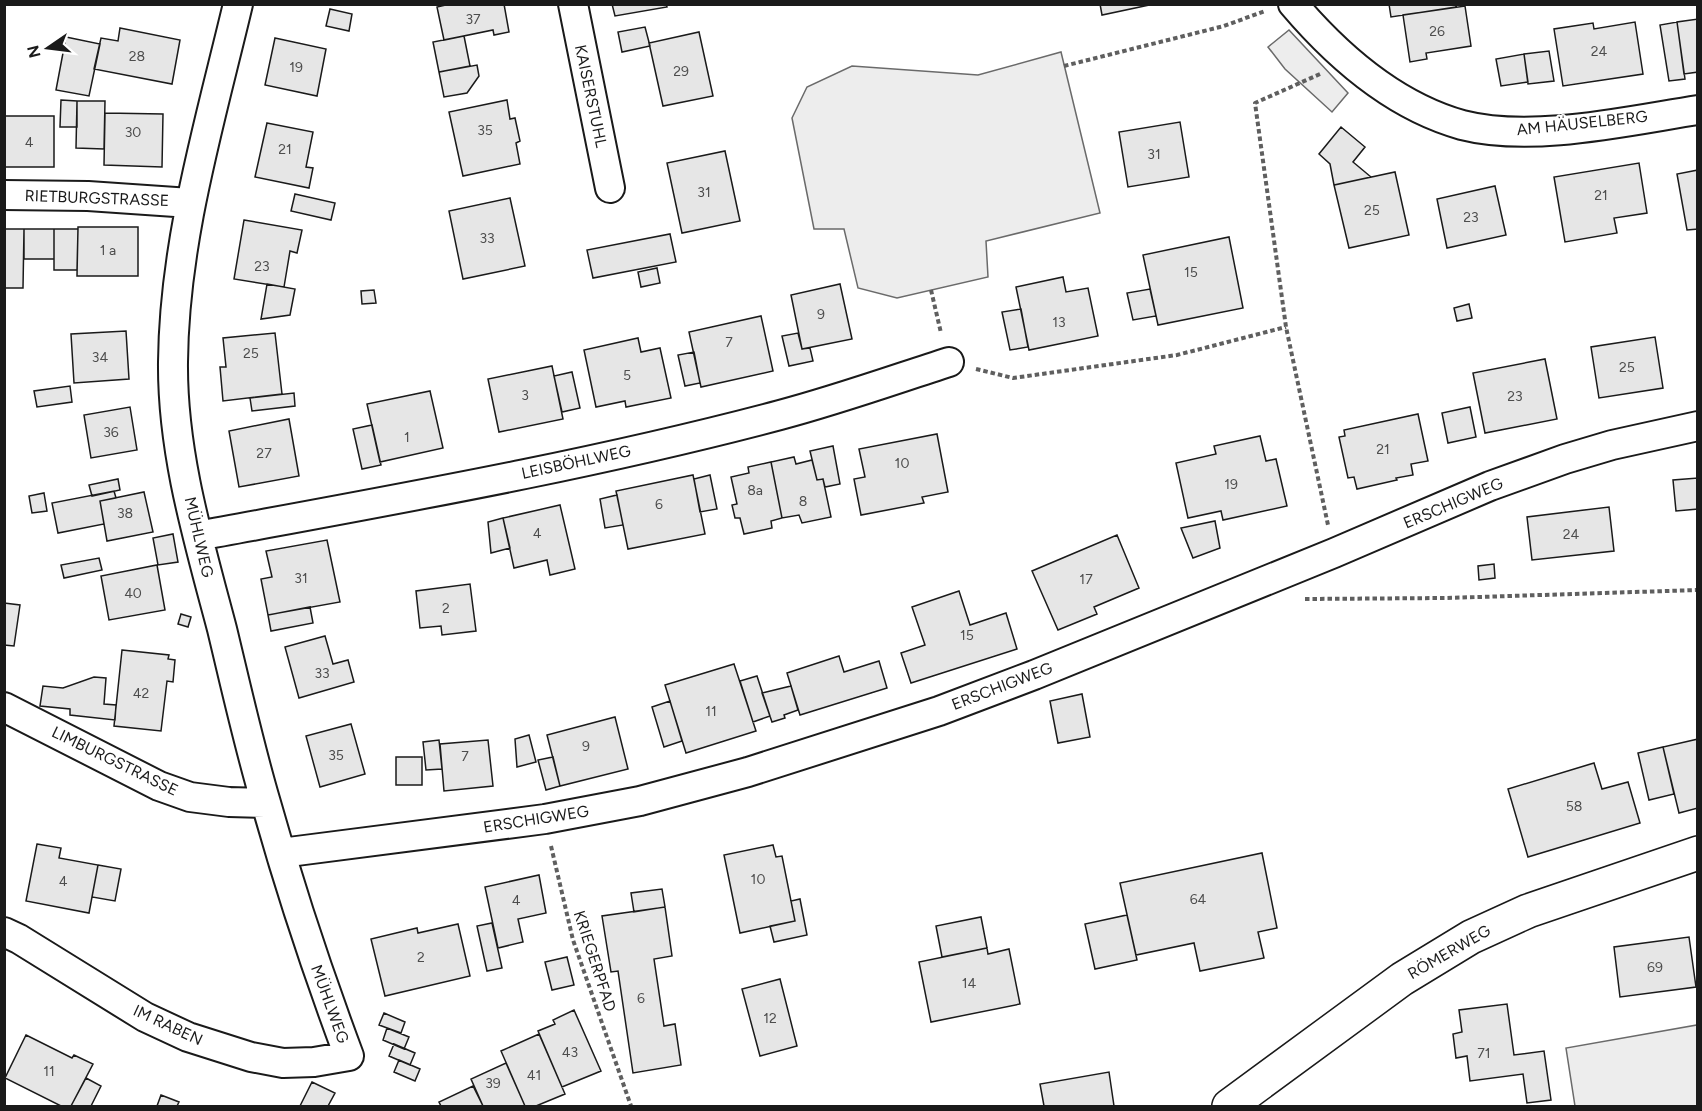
<svg xmlns="http://www.w3.org/2000/svg" width="1702" height="1111" font-family="Figtree,sans-serif">
<style>
.built{fill:#ededed;stroke:#6a6a6a;stroke-width:1.5}
.building{fill:#e6e6e6;stroke:#1a1a1a;stroke-width:1.5}
.lines{fill:none;stroke-linecap:round;stroke-linejoin:round}
.street-casing{stroke:#1a1a1a;stroke-width:32}
.secondary-casing{stroke:#1a1a1a;stroke-width:36}
.path{stroke:#5f5f5f;stroke-width:4;stroke-dasharray:4.5 3;stroke-linecap:butt}
.street{stroke:#fff;stroke-width:28}
.secondary{stroke:#fff;stroke-width:33}
.labels{text-anchor:middle;dominant-baseline:central;stroke-width:4.5;stroke-linejoin:round;paint-order:stroke}
.number-label{font-size:14px;fill:#4d4d4d}
.street-label{font-size:16px;fill:#1a1a1a;stroke:#fff}
</style>
<rect width="100%" height="100%" fill="#fff"/>
<path class="built" d="M1289,30L1348,93L1332,112L1285,69L1268,47Z
M1061,52L1100,213L986,241L988,277L897,298L858,288L844,229H814L792,118L807,87L852,66L978,75Z
M1697,1025V1106H1575L1566,1048Z"/>
<path class="building" d="M450,4H504L509,32L494,35L493,30L444,40L437,7Z
M612,4H666L667,7L615,16Z
M1100,4H1154L1102,15Z
M1389,4H1456V7L1391,17Z
M1465,6L1471,46L1426,53L1427,59L1410,62L1403,15Z
M330,9L352,14L349,31L326,26Z
M1698,19V72L1684,74L1677,22Z
M1635,22L1643,74L1563,86L1554,29L1593,23L1594,29Z
M1677,22L1685,79L1669,81L1660,25Z
M645,27L650,46L622,52L618,32Z
M120,28L180,40L172,84L94,69L101,38L118,41Z
M699,32L713,96L663,106L649,43Z
M464,36L470,66L439,72L433,42Z
M66,37L100,44L89,96L56,90Z
M275,38L326,49L317,96L265,85Z
M1549,51L1554,81L1528,84L1524,54Z
M1524,54L1528,82L1501,86L1496,59Z
M477,65L479,76L467,93L444,97L439,72Z
M61,100L77,101V127H60Z
M507,100L510,119L515,118L520,141L516,143L520,164L463,176L449,112Z
M77,101H105L104,149L76,148Z
M105,113L163,114L162,167L104,165Z
M4,116H54V167H4Z
M1180,122L1189,177L1128,187L1119,132Z
M267,123L313,132L306,167L313,168L309,188L255,177Z
M1341,127L1365,147L1353,162L1371,177L1334,185L1330,164L1319,154Z
M725,151L740,221L682,233L667,163Z
M1639,163L1647,213L1614,218L1617,233L1565,242L1554,177Z
M1698,170V229L1687,230L1677,174Z
M1395,172L1409,235L1349,248L1334,185Z
M1495,186L1506,235L1447,248L1437,199Z
M295,194L335,203L331,220L291,211Z
M510,198L525,266L463,279L449,211Z
M244,220L302,230L297,253L290,251L284,287L234,279Z
M78,227H138V276H77Z
M4,229H24L23,288H4Z
M24,229H54V259H24Z
M54,229H78L77,270H54Z
M670,234L676,262L593,278L587,250Z
M1229,237L1243,308L1158,325L1143,255Z
M657,268L660,283L641,287L638,272Z
M1063,277L1066,292L1088,288L1098,336L1029,350L1016,287Z
M267,284L295,289L290,315L261,319Z
M840,284L852,339L802,349L791,295Z
M1150,289L1156,316L1133,320L1127,293Z
M374,290L376,303L362,304L361,291Z
M1469,304L1472,318L1457,321L1454,308Z
M1021,309L1028,347L1010,350L1002,312Z
M761,316L773,371L701,387L689,332Z
M126,331L129,379L74,383L71,334Z
M275,333L282,394L223,401L220,367H226L223,338Z
M798,333L802,349L810,348L813,361L789,366L782,336Z
M1655,337L1663,388L1599,398L1591,347Z
M638,338L641,352L660,348L671,398L626,407L625,401L596,407L584,350Z
M694,352L700,383L685,386L678,355Z
M1545,359L1557,419L1485,433L1473,373Z
M552,366L563,419L499,432L488,379Z
M572,372L580,408L562,412L554,376Z
M70,386L72,402L37,407L34,391Z
M430,391L443,448L380,462L367,404Z
M294,393L295,406L252,411L250,398Z
M130,407L137,450L91,458L84,415Z
M1470,407L1476,437L1448,443L1442,413Z
M1418,414L1428,461L1411,464L1413,475L1396,478L1397,480L1357,489L1354,477L1348,478L1339,437L1345,436L1344,430Z
M289,419L299,476L239,487L229,431Z
M372,425L381,465L362,469L353,429Z
M937,434L948,492L922,497L924,503L861,515L854,479L865,477L859,449Z
M1260,436L1266,461L1276,459L1287,506L1223,520L1221,511L1188,518L1176,463L1216,454L1214,446Z
M833,446L840,484L825,487L823,479L817,480L810,451Z
M794,457L796,464L812,460L817,480L823,479L831,517L802,523L799,515L782,518L771,462Z
M771,462L782,518L771,521L772,528L744,534L740,518H735L732,505L737,504L731,477L749,473L748,467Z
M693,475L705,534L628,549L616,491Z
M710,475L717,509L700,512L694,479Z
M1698,478V509L1676,511L1673,480Z
M118,479L120,490L92,496L89,485Z
M114,491L116,498L100,501L104,524L58,533L52,503Z
M144,492L153,532L107,541L100,501Z
M44,493L47,511L32,513L29,496Z
M617,495L623,525L605,528L600,499Z
M560,505L575,569L550,575L547,560L514,568L503,518Z
M1609,507L1614,551L1532,560L1527,517Z
M503,518L510,548L491,553L488,522Z
M1215,521L1220,548L1193,558L1181,528Z
M173,534L178,562L158,565L153,538Z
M1117,535L1139,588L1094,607L1097,614L1058,630L1032,571Z
M327,540L340,602L268,615L261,579L272,577L266,551Z
M99,558L102,570L64,578L61,565Z
M1494,564L1495,578L1479,580L1478,566Z
M157,565L165,610L109,620L101,576Z
M470,584L476,631L442,635L441,626L420,628L416,591Z
M959,591L970,625L1006,613L1017,649L911,683L901,653L925,645L912,607Z
M4,603L20,605L14,646L4,645Z
M310,607L313,623L271,631L268,615Z
M181,614L191,617L188,627L178,624Z
M325,636L333,664L348,660L354,682L299,698L285,647Z
M122,650L169,655L168,659L175,660L173,682L167,681L161,731L114,726Z
M839,656L844,672L879,661L887,688L800,715L787,673Z
M734,664L756,731L686,753L665,685Z
M757,676L770,716L753,722L740,681Z
M94,677L106,678L104,704L116,705L115,720L70,715V709L40,706L43,686L63,688Z
M791,686L798,710L784,715L785,718L772,722L762,693Z
M1082,694L1090,737L1058,743L1050,701Z
M670,701L682,741L664,747L652,707Z
M615,717L628,769L560,786L547,735Z
M351,724L365,774L320,787L306,736Z
M529,735L536,762L517,767L515,739Z
M1698,739V808L1679,813L1663,747Z
M439,740L442,769L426,770L423,742Z
M488,740L493,786L444,791L440,744Z
M1663,747L1674,794L1649,800L1638,753Z
M396,757H422V785H396Z
M553,757L560,786L546,790L538,760Z
M1594,763L1602,789L1628,782L1640,823L1528,857L1508,789Z
M37,844L61,848L59,858L98,865L89,913L26,901Z
M773,845L776,857L782,856L795,921L740,933L724,855Z
M1262,853L1277,928L1258,932L1264,958L1200,971L1194,943L1136,955L1120,883Z
M98,865L121,869L115,901L92,897Z
M539,875L546,913L518,919L523,942L498,948L485,887Z
M662,889L665,907L634,912L631,893Z
M800,899L807,935L774,942L770,926L795,921L791,901Z
M665,907L672,956L654,959L664,1026L675,1024L681,1065L633,1073L618,971L611,972L602,916Z
M1127,915L1137,960L1095,969L1085,924Z
M981,917L987,948L942,957L936,926Z
M492,923L502,968L487,971L477,926Z
M458,924L470,976L385,996L371,939L417,928L418,933Z
M1689,937L1696,987L1620,997L1614,947Z
M987,948L988,954L1009,949L1020,1004L931,1022L919,962Z
M567,957L574,985L552,990L545,962Z
M780,979L797,1046L760,1056L742,989Z
M1507,1004L1514,1055L1544,1051L1551,1100L1527,1103L1523,1074L1470,1081L1467,1056L1456,1058L1453,1034L1462,1032L1459,1010Z
M574,1010L601,1071L562,1087L538,1031L555,1024L553,1020Z
M384,1013L405,1022L401,1033L379,1025Z
M387,1028L409,1037L404,1049L383,1040Z
M539,1034L565,1094L536,1106H525L501,1051Z
M26,1035L72,1058L74,1055L93,1064L71,1106H61L5,1078Z
M394,1044L415,1053L410,1065L389,1056Z
M399,1060L420,1069L415,1081L394,1072Z
M506,1063L525,1106H483L471,1079Z
M1109,1072L1114,1106H1044L1040,1084Z
M86,1078L101,1086L91,1106H71Z
M312,1082L335,1093L328,1106H300Z
M473,1086L483,1106H441L439,1102Z
M161,1095L179,1102L177,1106H157Z"/>
<g class="lines">
<g class="street-casing">
<path id="street" d="M573,4L610,188
M1293,4C1338,57 1394,106 1462,125C1532,143 1627,121 1698,110
M4,195L88,196L190,203
M198,536C392,500 588,466 780,415C837,400 893,380 949,362
M4,707L159,786L190,797L229,802L265,803
M281,853L545,819L640,801L748,772L939,711L1034,675L1334,553L1490,486L1565,459L1612,445L1698,426
M4,932L19,939L145,1017L188,1037L251,1057L283,1063L314,1062L349,1056C318,973 290,889 266,803C249,746 236,687 222,629C199,542 172,453 173,362C174,241 210,122 238,4"/>
</g>
<g class="secondary-casing">
<path id="secondary" d="M1229,1106L1402,979L1471,937L1528,911L1698,853"/>
</g>
<path class="path" d="M1064,66L1224,26L1265,11
M1320,74L1255,103L1286,327L1328,525
M931,290L941,333
M976,369L1013,378L1177,355L1286,327
M1305,599L1447,598L1698,590
M551,846L573,940L631,1106"/>
<use href="#street" class="street"/>
<use href="#secondary" class="secondary"/>
</g>
<g class="labels">
<g class="number-label">
<text x="473" y="19">37</text>
<text x="1437" y="31">26</text>
<text x="1599" y="51">24</text>
<text x="137" y="56">28</text>
<text x="296" y="67">19</text>
<text x="681" y="71">29</text>
<text x="485" y="130">35</text>
<text x="133" y="132">30</text>
<text x="29" y="142">4</text>
<text x="285" y="149">21</text>
<text x="1154" y="154">31</text>
<text x="704" y="192">31</text>
<text x="1601" y="195">21</text>
<text x="1372" y="210">25</text>
<text x="1471" y="217">23</text>
<text x="487" y="238">33</text>
<text x="108" y="250">1 a</text>
<text x="262" y="266">23</text>
<text x="1191" y="272">15</text>
<text x="821" y="314">9</text>
<text x="1059" y="322">13</text>
<text x="729" y="342">7</text>
<text x="251" y="353">25</text>
<text x="100" y="357">34</text>
<text x="1627" y="367">25</text>
<text x="627" y="375">5</text>
<text x="525" y="395">3</text>
<text x="1515" y="396">23</text>
<text x="111" y="432">36</text>
<text x="407" y="437">1</text>
<text x="1383" y="449">21</text>
<text x="264" y="453">27</text>
<text x="902" y="463">10</text>
<text x="1231" y="484">19</text>
<text x="755" y="490">8a</text>
<text x="803" y="501">8</text>
<text x="659" y="504">6</text>
<text x="125" y="513">38</text>
<text x="537" y="533">4</text>
<text x="1571" y="534">24</text>
<text x="301" y="578">31</text>
<text x="1086" y="579">17</text>
<text x="133" y="593">40</text>
<text x="446" y="608">2</text>
<text x="967" y="635">15</text>
<text x="322" y="673">33</text>
<text x="141" y="693">42</text>
<text x="711" y="711">11</text>
<text x="586" y="746">9</text>
<text x="336" y="755">35</text>
<text x="465" y="756">7</text>
<text x="1574" y="806">58</text>
<text x="758" y="879">10</text>
<text x="63" y="881">4</text>
<text x="1198" y="899">64</text>
<text x="516" y="900">4</text>
<text x="421" y="957">2</text>
<text x="1655" y="967">69</text>
<text x="969" y="983">14</text>
<text x="641" y="998">6</text>
<text x="770" y="1018">12</text>
<text x="570" y="1052">43</text>
<text x="1484" y="1053">71</text>
<text x="49" y="1071">11</text>
<text x="534" y="1075">41</text>
<text x="493" y="1083">39</text>
</g>
<g class="street-label">
<text transform="translate(591 96) rotate(78)">KAISERSTUHL</text>
<text transform="translate(1582 123) rotate(-6)">AM HÄUSELBERG</text>
<text transform="translate(97 198) rotate(2)">RIETBURGSTRASSE</text>
<text transform="translate(576 462) rotate(-12)">LEISBÖHLWEG</text>
<text transform="translate(1453 503) rotate(-23)">ERSCHIGWEG</text>
<text transform="translate(199 537) rotate(77)">MÜHLWEG</text>
<text transform="translate(1002 686) rotate(-21)">ERSCHIGWEG</text>
<text transform="translate(115 761) rotate(26)">LIMBURGSTRASSE</text>
<text transform="translate(536 819) rotate(-9)">ERSCHIGWEG</text>
<text transform="translate(1449 952) rotate(-30)">RÖMERWEG</text>
<text transform="translate(595 961) rotate(72)">KRIEGERPFAD</text>
<text transform="translate(330 1004) rotate(70)">MÜHLWEG</text>
<text transform="translate(168 1025) rotate(25)">IM RABEN</text>
</g>
</g>
<rect width="1702" height="1111" fill="none" stroke="#1a1a1a" stroke-width="12"/>
<g transform="translate(48 48) rotate(256)" stroke="#ffffff" stroke-width="4.5" paint-order="stroke">
<path d="M0-4.5L10 22L0 15L-10 22Z" fill="#1a1a1a"/>
<text y="-9" font-size="16" font-weight="bold" text-anchor="middle" fill="#1a1a1a">N</text>
</g>
</svg>
